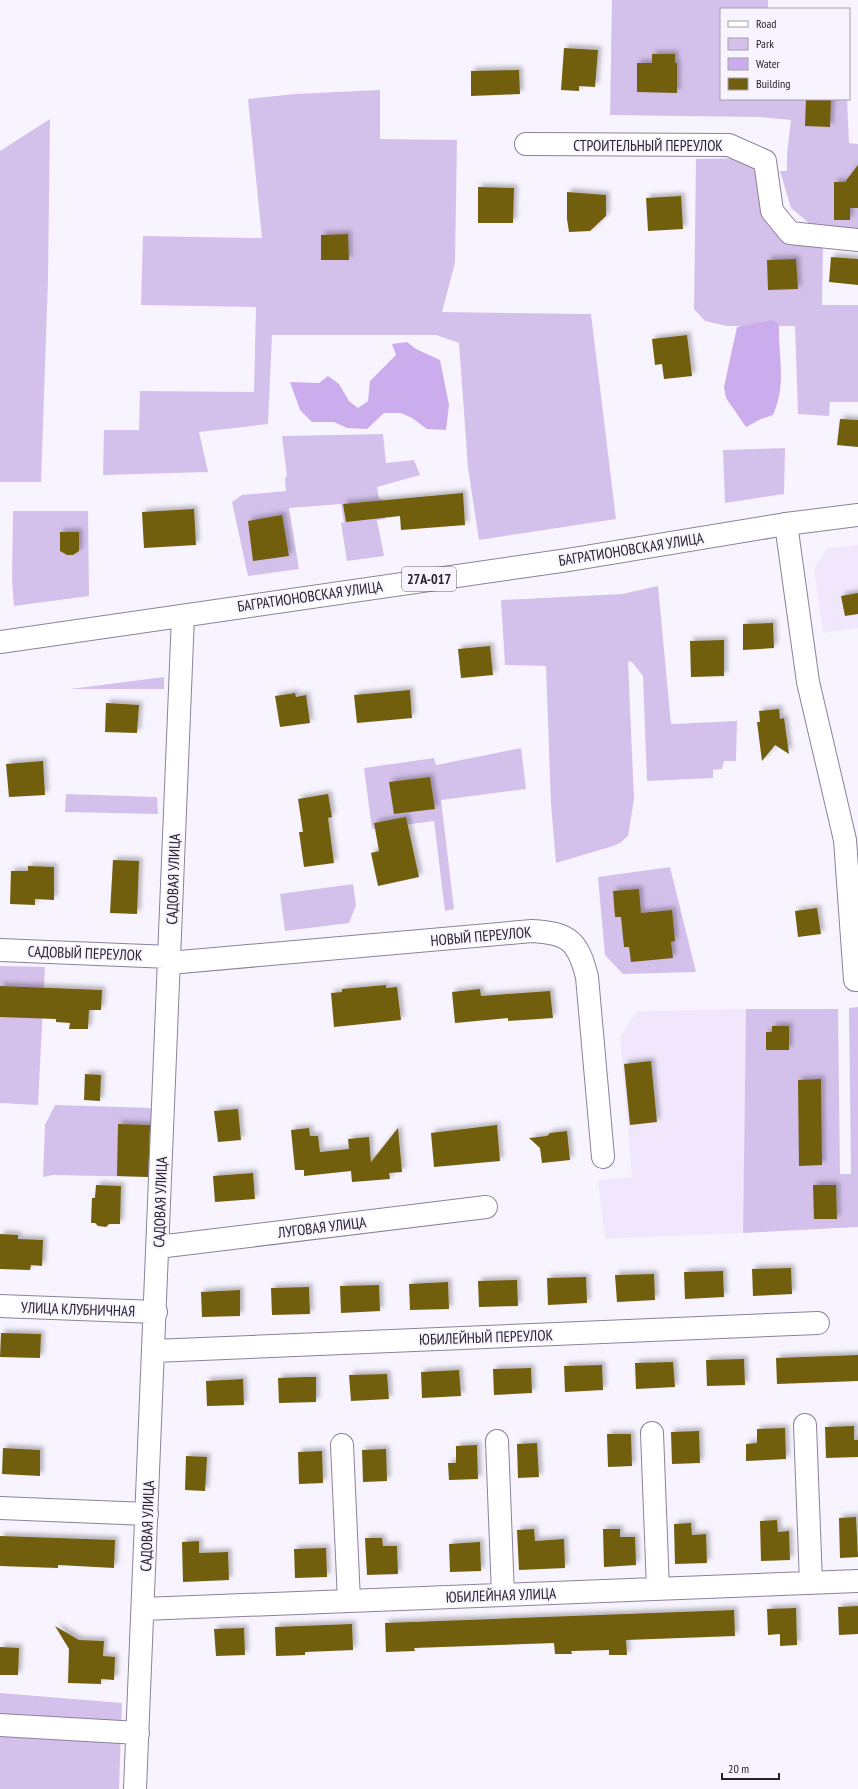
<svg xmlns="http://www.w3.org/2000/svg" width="858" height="1789" font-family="'PT Sans Narrow',sans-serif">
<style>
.built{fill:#f0e7fc}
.green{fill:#d4c1eb}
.water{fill:#cbaded}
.building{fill:#715f10;filter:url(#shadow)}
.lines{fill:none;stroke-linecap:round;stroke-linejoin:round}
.minor-casing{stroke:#8c819a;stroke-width:24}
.primary-casing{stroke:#8c819a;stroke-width:24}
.minor{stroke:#fff;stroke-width:22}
.primary{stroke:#fff;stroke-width:22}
.labels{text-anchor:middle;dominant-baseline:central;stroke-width:4;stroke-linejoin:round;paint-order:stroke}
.shield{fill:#f8f4ff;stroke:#66626c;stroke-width:1}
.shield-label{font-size:14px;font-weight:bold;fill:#27232d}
.street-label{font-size:15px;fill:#27232d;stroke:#f8f4ff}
</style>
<defs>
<filter id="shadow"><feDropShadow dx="3.5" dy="-3.5" stdDeviation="2" flood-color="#0004"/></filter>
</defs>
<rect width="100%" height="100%" fill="#f8f4ff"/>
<path class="built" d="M858,545V628L823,633L814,568L827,548Z
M746,1009L743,1233L605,1239L598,1180L632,1177L620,1037L637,1011Z"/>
<path class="green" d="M612,0H768V9H721V99H847L849,143L858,144V232L810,224L791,208L780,171H787V154L791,120L759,117L610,115Z
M380,90V139L457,140L455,263L442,312L591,314L616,519L479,540L468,468L459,343L436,335H272L268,424L199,432L208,472L103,475L104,430H139L140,391L254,392L256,307L141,305L143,236L262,238L248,99L295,94Z
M50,119L48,279L41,482H0V151Z
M750,158L756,169L777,234L823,248L822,305H858V402H830L829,416L798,414L795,326H727L705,321L694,309L696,159Z
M383,434L386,463L414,460L420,475L377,487L379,499H382L385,519L377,520L384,556L347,561L341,523L344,522L341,504L289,508L299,569L248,576L232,502L242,495L286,491L285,478L287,476L282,436Z
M785,448L784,494L725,503L723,450Z
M13,511H88L89,596L14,606L12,579Z
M658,586L671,724L737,721L736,761H724L722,769L713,770V778L647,781L643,676L632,662L628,661L634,799L628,836L620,843L613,846L556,863L551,804L546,666L505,665L501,600L622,594Z
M164,677V689H70Z
M521,748L526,789L441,800L454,909L445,911L434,821L372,829L364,768L434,758L436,765Z
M66,794L157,797L158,814L65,812Z
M670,867L696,972L623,974L605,955L598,877Z
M353,884L356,905L349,923L285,931L280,894Z
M0,966L45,967L38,1105L0,1103Z
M858,1007V1227L743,1233L746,1009H838L840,1174H851L849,1008Z
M55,1105L153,1108L151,1177L53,1175L43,1177L45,1125Z
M0,1693L122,1703L119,1789H0Z"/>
<path class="water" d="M772,320L779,324C778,358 787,383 773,415L761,419L746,427L726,398L724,387L737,327Z
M407,342L416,349L440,360L449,405L446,430L427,429L412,418L401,413H384L367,429L347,428L334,422H312L300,410L290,382L319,383L328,376L339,384L349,401L358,408L368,401L370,381L396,355L392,344Z"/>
<path class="building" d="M564,48L598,50L595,87L579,86V91L561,90Z
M652,54H675V63H677V93L637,92V63H652Z
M519,70L520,94L471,96V71Z
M806,99H831L830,127L805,126Z
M858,165V208H850V220H834V182H845Z
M478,187L514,188L513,223H478Z
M567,192L606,195V216L590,231L569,232L567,219Z
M681,196L683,229L648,231L646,198Z
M348,234L349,260H321V235Z
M831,257L858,259V285L829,282Z
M796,259L798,289L768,290L767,260Z
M687,335L692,376L664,379L662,364L655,365L652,339Z
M840,419L858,420V447L837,445Z
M463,493L465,525L401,530L400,516L346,522L343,504Z
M194,509L196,545L144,548L142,512Z
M282,515L289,556L253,561L248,521Z
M60,532H79V551L73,555H67L60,551Z
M858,593V614L845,616L841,596Z
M773,623L774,648L743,650V624Z
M724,640V676L691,677L690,641Z
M490,646L493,675L461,678L458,649Z
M410,690L412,718L357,723L354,695Z
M295,693L296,697L306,695L310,723L280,727L275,696Z
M106,703L139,705L137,733L105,732Z
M779,709L780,719L784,718L789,754L775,745L762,761L757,722H760L759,711Z
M43,761L45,795L9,797L6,764Z
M430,777L435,809L394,814L389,782Z
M328,794L332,817L328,818L334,863L304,867L299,832H303L298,799Z
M406,817L419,877L378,886L371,853L379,851L374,823Z
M113,860L139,861L137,914L110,913Z
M28,866L54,867V900L35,899V905L10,904L11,871H28Z
M639,889L641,913L672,910L675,941L671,942L673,958L631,962L629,947H624L621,917H615L613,891Z
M817,908L821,934L798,937L795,911Z
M386,985V988L397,987L401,1020L334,1027L331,993L342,992V989Z
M0,986L102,990L101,1010H89L88,1029H69L70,1023L56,1022V1019L0,1017Z
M480,989L481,996L550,991L553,1018L508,1021V1018L455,1023L452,992Z
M772,1026H789V1050H766V1032H772Z
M651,1061L657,1122L630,1125L624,1064Z
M85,1074L101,1075L100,1101L84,1100Z
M821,1079L822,1165L799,1166L798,1080Z
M238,1109L241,1140L218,1142L214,1111Z
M118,1124L150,1125L148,1177L117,1176Z
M497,1125L500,1161L434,1167L431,1133Z
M309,1128L310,1136H318L320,1152L349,1149L348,1139L369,1137L371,1162L398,1128L402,1172L389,1173L390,1179L352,1182L351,1171L304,1176V1170H295L291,1130Z
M567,1131L570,1160L542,1163L540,1148L529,1138L547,1136L550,1133Z
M253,1173L255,1199L215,1202L213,1176Z
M96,1185L121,1186L120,1224H109L106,1227L98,1226L95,1223H91L92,1198H95Z
M813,1185H836L837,1219H814Z
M0,1234L18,1235V1239L43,1240L42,1266L31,1265L30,1270L0,1269Z
M791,1268L792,1294L753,1296L752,1269Z
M723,1271L724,1297L685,1299L684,1272Z
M654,1274L655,1300L617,1302L615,1275Z
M586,1277L587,1303L548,1305L547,1278Z
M517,1280L518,1306L479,1307L478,1281Z
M448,1282L449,1309L410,1310L409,1284Z
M379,1285L380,1311L341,1313L340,1286Z
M309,1287L310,1314L272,1315L271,1288Z
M240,1290V1316L202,1317L201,1292Z
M1,1333L41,1334L40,1358L0,1357Z
M858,1355V1381L777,1384L776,1358Z
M744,1359L745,1385L707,1386L706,1360Z
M673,1362L675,1387L636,1389L635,1363Z
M602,1365L603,1390L565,1392L564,1366Z
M531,1368L532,1393L494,1395L493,1369Z
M459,1370L461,1396L422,1398L421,1372Z
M387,1374L389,1399L351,1401L349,1375Z
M306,1377H316V1402L279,1403L278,1378Z
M243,1379L244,1405L207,1406L206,1381Z
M854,1426V1440H858V1457L826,1458L825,1427Z
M785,1428L786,1459L746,1461V1444L757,1443V1429Z
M699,1431L700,1463L672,1464L671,1432Z
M607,1434H631L632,1466L608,1467Z
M537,1443L539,1477L518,1478L517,1444Z
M477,1445L478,1479L449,1480L448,1463H456V1446Z
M3,1448L40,1450V1476L2,1474Z
M386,1449L387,1481L363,1482L362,1450Z
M322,1451L323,1483L299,1484L298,1452Z
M186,1456L207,1457L205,1491L185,1490Z
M856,1517L858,1557L840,1558L839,1518Z
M777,1520L778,1532L789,1531L790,1560L761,1561L760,1521Z
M691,1523L692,1535L706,1534L707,1563L675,1564L674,1524Z
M534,1529L535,1541L564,1539L565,1568L519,1570L517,1530Z
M603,1529H620V1537H635L636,1565L604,1567Z
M0,1536L115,1540L114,1568L58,1565V1568L0,1566Z
M365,1538H382L383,1546H397L398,1574L367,1575Z
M199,1541V1553L228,1552L229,1580L183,1582L182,1542Z
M480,1542L481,1571L450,1572L449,1544Z
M326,1548L327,1577L295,1578L294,1549Z
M858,1606V1634L839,1635L838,1607Z
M796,1608L797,1645L780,1646V1634L768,1635L767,1609Z
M734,1610L735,1636L626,1640L627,1655H609V1650L571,1651L572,1654H555L554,1643L414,1648L415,1651L386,1652L385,1623Z
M352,1624L353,1650L305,1652V1655L276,1656L275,1627Z
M55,1626L79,1640L104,1641L103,1656L115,1657L114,1680L101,1679V1684L68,1683L69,1649Z
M244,1628L245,1655L216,1656L214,1629Z
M0,1647L19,1648L18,1675H0Z"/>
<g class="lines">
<g class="minor-casing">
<path id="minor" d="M526,144L729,145L765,161L772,211L790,233L858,240
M786,524L808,682L845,840L855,980H858
M0,950L170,957
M169,963L532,931C569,933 578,941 587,977L603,1157
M158,1247L486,1207
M0,1306L156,1312
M154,1351L818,1323
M805,1425L811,1583
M652,1433L658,1589
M497,1441L503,1595
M342,1445L349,1601
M0,1508L147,1514
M143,1609L858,1581
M0,1725L138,1733
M135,1789L183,616"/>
</g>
<g class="primary-casing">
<path id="primary" d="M0,642L568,560L786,524L858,515"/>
</g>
<use href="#minor" class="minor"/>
<use href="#primary" class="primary"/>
</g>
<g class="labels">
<rect class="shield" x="402" y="567" width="54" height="24" rx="3"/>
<g class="shield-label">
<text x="429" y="579">27А-017</text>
</g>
<g class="street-label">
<text x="648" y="145">СТРОИТЕЛЬНЫЙ ПЕРЕУЛОК</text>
<text transform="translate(631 549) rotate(-9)">БАГРАТИОНОВСКАЯ УЛИЦА</text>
<text transform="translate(310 596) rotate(-8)">БАГРАТИОНОВСКАЯ УЛИЦА</text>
<text transform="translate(173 879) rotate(-88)">САДОВАЯ УЛИЦА</text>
<text transform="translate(481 936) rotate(-5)">НОВЫЙ ПЕРЕУЛОК</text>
<text transform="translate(85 953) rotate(2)">САДОВЫЙ ПЕРЕУЛОК</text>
<text transform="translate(160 1202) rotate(-88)">САДОВАЯ УЛИЦА</text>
<text transform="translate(322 1227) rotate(-7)">ЛУГОВАЯ УЛИЦА</text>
<text transform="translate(78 1309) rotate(2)">УЛИЦА КЛУБНИЧНАЯ</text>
<text transform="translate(486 1337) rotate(-2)">ЮБИЛЕЙНЫЙ ПЕРЕУЛОК</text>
<text transform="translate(147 1526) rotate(-88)">САДОВАЯ УЛИЦА</text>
<text transform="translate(501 1595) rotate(-2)">ЮБИЛЕЙНАЯ УЛИЦА</text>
</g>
</g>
<rect x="720" y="8" width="130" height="92" fill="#f8f4ff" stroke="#a4a0ab"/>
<rect x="728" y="21" width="20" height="6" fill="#ffffff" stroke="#a4a0ab"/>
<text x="756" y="28" font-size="12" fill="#27232d">Road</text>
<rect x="728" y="38" width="20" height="12" fill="#d4c1eb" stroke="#a4a0ab"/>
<text x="756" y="48" font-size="12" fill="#27232d">Park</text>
<rect x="728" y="58" width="20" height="12" fill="#cbaded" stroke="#a4a0ab"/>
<text x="756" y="68" font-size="12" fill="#27232d">Water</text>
<rect x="728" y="78" width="20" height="12" fill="#715f10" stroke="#a4a0ab"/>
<text x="756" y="88" font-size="12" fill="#27232d">Building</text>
<path d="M722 1773v6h57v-6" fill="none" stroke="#27232d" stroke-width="2"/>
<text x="728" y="1773" font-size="12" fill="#27232d" stroke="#f8f4ff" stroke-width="3" paint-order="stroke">20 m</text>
</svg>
